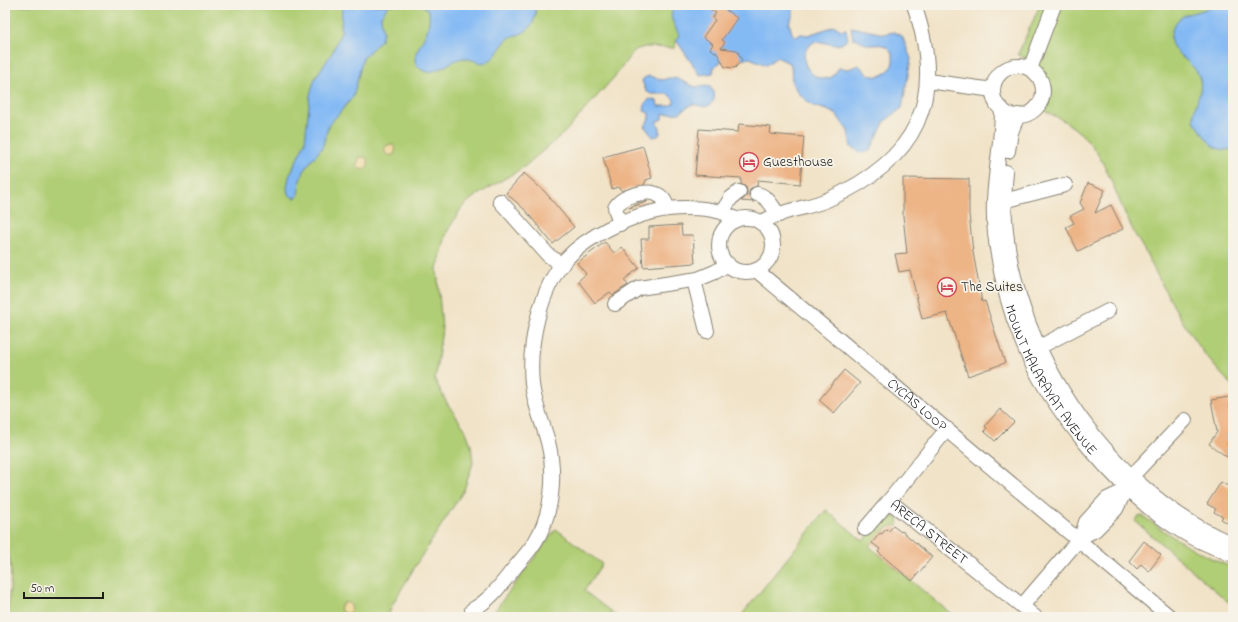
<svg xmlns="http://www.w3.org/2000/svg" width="1238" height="622" font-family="'Indie Flower',sans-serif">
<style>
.green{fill:#b0ce75;stroke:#667548}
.sand{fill:#eeda9e;stroke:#857b5d}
.water{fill:#84baf4;stroke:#506b88}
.building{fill:#edb486}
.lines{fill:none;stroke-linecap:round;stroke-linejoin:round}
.minor-casing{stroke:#868072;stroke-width:16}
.minor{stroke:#fff;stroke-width:14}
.labels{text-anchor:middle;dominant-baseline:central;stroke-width:3.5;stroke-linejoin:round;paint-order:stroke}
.poi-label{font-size:14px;fill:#1c1c1c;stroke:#f7f3e8;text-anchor:start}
.street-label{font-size:14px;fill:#1c1c1c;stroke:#f7f3e8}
</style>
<rect width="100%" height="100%" fill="#f7f3e8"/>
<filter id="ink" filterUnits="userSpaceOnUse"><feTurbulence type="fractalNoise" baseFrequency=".025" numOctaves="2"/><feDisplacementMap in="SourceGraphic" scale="8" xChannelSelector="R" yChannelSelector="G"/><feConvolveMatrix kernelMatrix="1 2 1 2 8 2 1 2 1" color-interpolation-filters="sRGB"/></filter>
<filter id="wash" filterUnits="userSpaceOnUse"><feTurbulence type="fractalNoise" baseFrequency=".012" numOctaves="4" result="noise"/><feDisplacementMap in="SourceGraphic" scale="16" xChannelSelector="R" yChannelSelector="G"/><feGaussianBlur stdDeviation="0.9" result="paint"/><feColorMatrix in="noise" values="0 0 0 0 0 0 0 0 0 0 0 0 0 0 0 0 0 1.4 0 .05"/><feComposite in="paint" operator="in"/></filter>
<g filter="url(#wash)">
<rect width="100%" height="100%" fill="#f1e3c8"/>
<path class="green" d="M5,5H676L672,13L680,35L676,40L675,48L645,47L634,50L617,74L565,132L524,167L474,197L462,207L447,232L437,269L442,329L435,380L447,403L465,429L471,445L473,463L464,490L419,560L392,605L388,617H5C10,597 15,562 5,544Z
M1040,5H1233V386C1194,348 1171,303 1147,255C1142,246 1135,236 1131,226C1105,174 1105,138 1045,111C1052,93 1051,72 1032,61C1028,58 1022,58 1018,54Z
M826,510L863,541L885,517H898L899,519L897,527L894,525L883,531L869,546L955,617H740Z
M1143,516C1172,538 1200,554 1233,568V606L1135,521L1138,517Z
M556,529L602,564L584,591L618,617H490Z"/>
<path class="sand" d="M384.5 150a5.5 5.5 0 1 1 11 0a5.5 5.5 0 1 1-11 0Z
M360,157H364L368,160V166L363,170L358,168L356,166Z
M340.5 608a5.5 5.5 0 1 1 11 0a5.5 5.5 0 1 1-11 0Z"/>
<path class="water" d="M342,5H389L381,16L383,32L381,40L363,58L353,97L329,125L322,148L306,167L300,180L298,196L294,198L288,194L287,188L289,177L305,142L310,95L315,78L332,53L341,32Z
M423,5H534L536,14C534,20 532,26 527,30C521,36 513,34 508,39C500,45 497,58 487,62C480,65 471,58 463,58C448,60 426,86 415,61C414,46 432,36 429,12Z
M676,5H797L793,7V15L789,23L792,33L796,37L801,34L808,35L835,26L841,30L846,29L848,39C836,51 827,40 814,42C792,54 811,86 832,77L839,68L849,69L858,65C864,69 865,74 873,76C889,79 901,58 887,47C880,42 873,47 866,44C863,43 860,41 858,39L853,40L851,27L884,34L894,32L902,36L911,59L902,108L885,121L870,151L862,153L851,147L848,131L836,114L827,110L813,106L799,94L792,83L791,64L777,57L766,65L750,58L722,61L714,67L713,73L700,75L676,40L679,35C675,25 666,15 676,5Z
M1213,5H1233V149C1230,149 1227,150 1224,150C1213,149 1206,139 1201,131C1199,127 1194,123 1194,118C1193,104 1205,91 1199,76C1191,57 1161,52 1174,26C1182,9 1201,15 1213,5Z
M649,76L662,80L669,78L678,79L695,87L709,86L714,92C716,100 712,105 705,107L692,104L679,113L663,114L662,119L656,122L660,127V134L658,136L653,137L645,127L649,118V113L644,111L645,103L650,99L657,101L658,106H669L674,103V100L668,94H651L646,91L642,81L644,78Z"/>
<g id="blocks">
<path class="building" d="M704,5H719L737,18L722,40L725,42L721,48L737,50L742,60L735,68L725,67L717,53L710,49L713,44L703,37L715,20L712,18L716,13Z
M739,124L771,127L770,134L804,137L800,184L758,180L757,186L751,188L749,192V196L754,202L741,201L747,196V191L746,187L741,184V178L695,175L699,129L738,132Z
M643,146L652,178L646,180L644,185L622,191L618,187L612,189L603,157Z
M524,173L545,192L574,227L553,244L525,210L506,193Z
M903,178L969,179V214L973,252L982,302L985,301L1005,363L968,376L947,313L922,319L910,270L899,272L895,254L907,253L903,216Z
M1088,183L1105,190L1095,213L1111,205L1123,229L1078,251L1066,227L1074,223L1070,216L1084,209L1080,203Z
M647,201V202L629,208L638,203Z
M681,225L682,235H693L695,263L643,267L641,239H649V227Z
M605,242L614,253L622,247L639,268L624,280L628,285L613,295L610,292L595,303L578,281L586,274L577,263Z
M844,370L860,383L834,413L819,400Z
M1229,397L1233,435L1227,444L1233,449L1227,457L1209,444L1217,432L1211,400Z
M1000,409L1014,422L995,441L984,431L987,428L985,426Z
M1221,482L1233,489V526L1221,519L1223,517L1214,512L1216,509L1207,504Z
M893,526L901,532L902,531L932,557L912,581L878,552L880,549L872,543L880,533L882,534L886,529L889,531Z
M1144,541L1161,555L1149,571L1141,564L1137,569L1129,561Z"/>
</g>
</g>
<g filter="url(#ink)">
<use href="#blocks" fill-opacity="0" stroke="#868072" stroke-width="1"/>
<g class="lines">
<g class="minor-casing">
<g id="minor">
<circle cx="1018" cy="91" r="25"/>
<path d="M1030,69L1054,5"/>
<path d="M928,81L993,90"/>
<path id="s1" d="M1002,109C1002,151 990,191 995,233C999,269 1008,307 1022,341C1048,408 1122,495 1183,532C1199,542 1216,548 1233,555"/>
<path d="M1008,151L1011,132L1018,115"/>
<path d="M1006,172C990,318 1098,488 1233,544"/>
<path d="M757,194C768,196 772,207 779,215"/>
<path d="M500,201L548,255L562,265"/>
<path d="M996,203L1065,185"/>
<path d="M722,212L731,198L739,192"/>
<circle cx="746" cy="245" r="27"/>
<path d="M761,223C780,210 806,209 827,200C918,160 947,99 914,5"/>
<path d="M620,224L615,208C621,196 648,188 660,196C665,199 666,204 668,209"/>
<path id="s2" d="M756,270L1170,617"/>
<path d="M694,280L707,331"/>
<path d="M615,304L639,288L698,279L715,272L728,264"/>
<path d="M1030,352L1108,311"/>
<path id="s3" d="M947,429L889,501L1022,606L1081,537L1095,530L1116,509L1132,476L1185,420"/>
<path d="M865,529L889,501"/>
<path d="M1081,537L1086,522L1107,499L1124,491"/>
<path d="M1022,606L1035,617"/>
<path d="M472,610C492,599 502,583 516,566C523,558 530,550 535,542C553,513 556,474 548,442C543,423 534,404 532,384C528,344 540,288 567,258C589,235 626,218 657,211C677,206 721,206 736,220"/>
</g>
</g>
<use href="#minor" class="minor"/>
</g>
</g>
<defs>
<g id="hotel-ring" transform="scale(1)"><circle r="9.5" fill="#f7f3e8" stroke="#d1495b" stroke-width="1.5"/><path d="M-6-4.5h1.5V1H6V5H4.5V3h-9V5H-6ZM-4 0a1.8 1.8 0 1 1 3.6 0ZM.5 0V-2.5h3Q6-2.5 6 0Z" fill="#d1495b"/></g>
</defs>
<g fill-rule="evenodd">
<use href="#hotel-ring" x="749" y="162"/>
<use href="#hotel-ring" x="947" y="287"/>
</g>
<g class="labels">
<g class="poi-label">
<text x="763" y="162">Guesthouse</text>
<text x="961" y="287">The Suites</text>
</g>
<g class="street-label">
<text stroke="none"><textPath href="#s1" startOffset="284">MOUNT MALARAYAT AVENUE</textPath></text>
<text stroke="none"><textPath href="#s2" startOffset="210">CYCAS LOOP</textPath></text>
<text stroke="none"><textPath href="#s3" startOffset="143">ARECA STREET</textPath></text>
</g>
</g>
<rect width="1238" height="622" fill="none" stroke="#f7f3e8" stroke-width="20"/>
<path d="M24 592v6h79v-6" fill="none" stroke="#1c1c1c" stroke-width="2"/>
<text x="30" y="592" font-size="12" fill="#1c1c1c" stroke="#f7f3e8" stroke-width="3" paint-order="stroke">50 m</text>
</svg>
